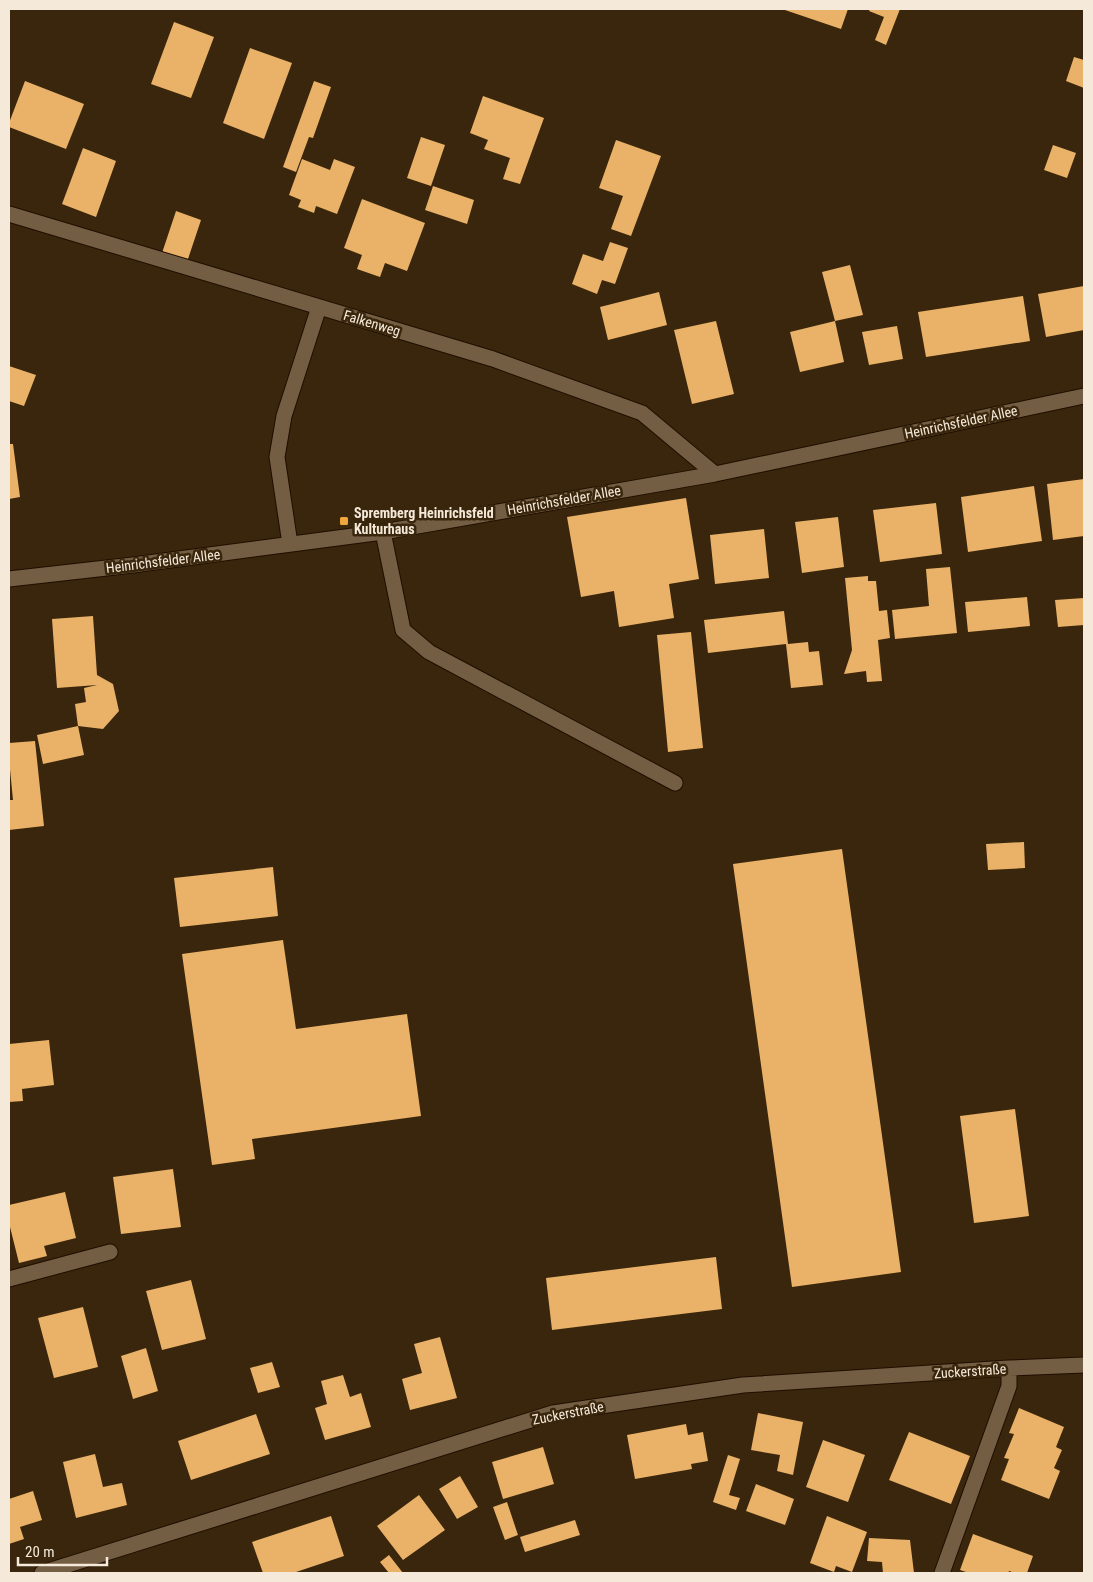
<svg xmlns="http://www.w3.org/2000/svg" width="1093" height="1582" font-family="'Roboto Condensed',sans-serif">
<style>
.building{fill:#eab268}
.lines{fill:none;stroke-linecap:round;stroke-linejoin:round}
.minor-casing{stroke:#1f0e00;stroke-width:17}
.minor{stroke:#745e43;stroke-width:15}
.poi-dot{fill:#efa73d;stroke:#39260c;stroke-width:2}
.labels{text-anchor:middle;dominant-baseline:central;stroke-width:5;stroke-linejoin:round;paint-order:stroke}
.street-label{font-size:14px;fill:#f5e9d9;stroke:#39260c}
.poi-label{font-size:14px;font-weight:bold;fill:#f5e9d9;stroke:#39260c;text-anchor:start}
</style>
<rect width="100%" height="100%" fill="#39260c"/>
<path class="building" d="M782,9H848L841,29Z
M870,9H900L886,45L875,40L884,17L869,11Z
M174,22L214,37L191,98L151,84Z
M250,48L292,63L264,139L223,123Z
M1074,57L1084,60V88L1066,81Z
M25,81L84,104L66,149L9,127V123Z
M314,81L331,87L313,138L309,137L296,172L283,167Z
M483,96L544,118L520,184L503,179L510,158L484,149L488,140L470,133Z
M421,137L445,145L431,186L407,178Z
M616,140L661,156L631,236L611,229L623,196L599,188Z
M1053,145L1076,153L1067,178L1044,170Z
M83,148L116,161L96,217L62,204Z
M302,159L330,170L334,159L355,167L337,214L316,206L314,213L298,207L301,200L289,195Z
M433,186L474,200L467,224L425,210Z
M362,199L425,223L407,271L385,263L380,277L357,269L362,255L344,248Z
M176,211L201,220L187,262L162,253Z
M610,242L628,248L615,284L602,280L597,294L572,284L583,254L603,261Z
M850,265L863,315L835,321L844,362L800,372L790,332L835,321L822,272Z
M1084,286V330L1046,337L1038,294Z
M659,292L667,325L608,340L600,307Z
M1023,296L1030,341L926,357L918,312Z
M716,321L734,394L692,404L674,330Z
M897,326L903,359L869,365L862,332Z
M9,366L36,375L24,406L9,401Z
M9,444H13L20,497L9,499Z
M1084,479V536L1053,540L1047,484Z
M1034,486L1042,541L968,552L961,497Z
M686,498L699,579L669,584L674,618L619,627L614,591L581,597L567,517Z
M936,503L942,554L880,562L873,510Z
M838,517L844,567L802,573L795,522Z
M764,529L769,578L715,584L710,535Z
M950,567L957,633L895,639L892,610L929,606L926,569Z
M868,576V581H876L879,611L887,610L890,638L878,640L882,681L867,682L866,671L844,674L852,650L845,578Z
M1027,597L1030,626L968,632L965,602Z
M1084,598V625L1058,627L1055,600Z
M784,611L788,644L808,642L809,652L819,651L823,685L791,688L786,644L708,653L704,620Z
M93,616L97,675L113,684L119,711L103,729L78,726L84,755L43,764L37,735L78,726L75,704L86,702L84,688L97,685L57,688L52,619Z
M691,632L703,748L668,752L657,635Z
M35,741L44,826L9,830V800H13L9,759V743Z
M1024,842L1025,868L988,870L986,844Z
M842,849L901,1272L792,1287L733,864Z
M273,867L278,916L180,927L174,878Z
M283,940L296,1029L407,1014L421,1116L252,1139L255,1159L212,1165L182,954Z
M49,1040L54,1085L22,1089L23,1101L9,1102V1044Z
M1015,1109L1029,1216L974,1223L960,1116Z
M173,1169L181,1227L121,1234L113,1177Z
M65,1192L76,1238L44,1246L47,1256L19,1263L9,1223V1205Z
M716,1257L722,1309L552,1330L546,1278Z
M191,1280L206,1339L162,1350L146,1291Z
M83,1307L98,1367L54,1378L38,1318Z
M440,1337L457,1398L410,1410L402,1379L422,1373L414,1344Z
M146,1348L158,1391L133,1399L121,1356Z
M272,1362L280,1387L258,1393L250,1368Z
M343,1375L350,1397L361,1393L371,1427L325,1440L315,1408L327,1404L321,1381Z
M1019,1408L1064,1427L1056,1447L1062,1450L1054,1468L1060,1471L1049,1499L1001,1480L1009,1459L1004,1458L1014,1434L1009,1433Z
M758,1413L803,1422L793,1475L777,1471L780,1455L751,1450Z
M256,1414L270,1454L191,1480L178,1441Z
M686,1424L688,1435L703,1432L708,1461L691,1464L692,1469L635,1479L627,1435Z
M909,1432L970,1456L951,1504L889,1480Z
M823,1440L865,1455L848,1502L806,1487Z
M543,1447L554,1484L503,1499L492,1462Z
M95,1454L103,1487L122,1483L127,1505L76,1518L63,1462Z
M728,1455L740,1459L729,1495L740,1498L736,1510L713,1502Z
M460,1476L478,1507L457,1519L439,1489Z
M756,1484L794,1499L785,1525L746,1511Z
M33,1491L42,1520L20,1527L24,1539L9,1544V1499Z
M419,1495L445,1530L403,1560L377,1526Z
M507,1502L518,1535L505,1540L493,1507Z
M331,1516L344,1556L293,1573H263L252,1542Z
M827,1516L867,1532L852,1572L836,1566L834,1572L810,1563Z
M575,1520L580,1535L525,1552L520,1537Z
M973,1534L1033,1556L1027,1573H1015L1009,1571L1008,1573H969L960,1570Z
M869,1538L910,1540L914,1573H883L882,1562L867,1561Z
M389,1555L403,1573H389L380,1562Z"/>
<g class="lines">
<g class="minor-casing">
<path id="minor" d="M9,214L493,359L642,413L715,474
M383,532L403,630L429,652L675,783
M290,544L277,457L284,416L319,307
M9,579L133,565L383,532L715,474L1084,396
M9,1279L110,1252
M42,1573L553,1413L743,1385L1009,1368L1084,1365
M942,1573L1009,1386V1368"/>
</g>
<use href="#minor" class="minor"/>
</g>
<rect class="poi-dot" x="339" y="516" width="10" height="10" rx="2.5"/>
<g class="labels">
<g class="street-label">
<text transform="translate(372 323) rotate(17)">Falkenweg</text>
<text transform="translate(961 422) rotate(-12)">Heinrichsfelder Allee</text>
<text transform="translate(564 500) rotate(-10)">Heinrichsfelder Allee</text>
<text transform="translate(163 561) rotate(-7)">Heinrichsfelder Allee</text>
<text transform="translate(970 1371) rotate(-4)">Zuckerstraße</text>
<text transform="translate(568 1413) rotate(-11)">Zuckerstraße</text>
</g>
<g class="poi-label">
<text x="354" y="513">Spremberg Heinrichsfeld<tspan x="354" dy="16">Kulturhaus</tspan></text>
</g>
</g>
<rect width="1093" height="1582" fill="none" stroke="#f5e9d9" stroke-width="20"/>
<path d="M18 1557v8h89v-8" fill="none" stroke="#f5e9d9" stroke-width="2.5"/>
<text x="25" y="1557" font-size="15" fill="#f5e9d9" stroke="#39260c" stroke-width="4" paint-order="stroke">20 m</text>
</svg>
